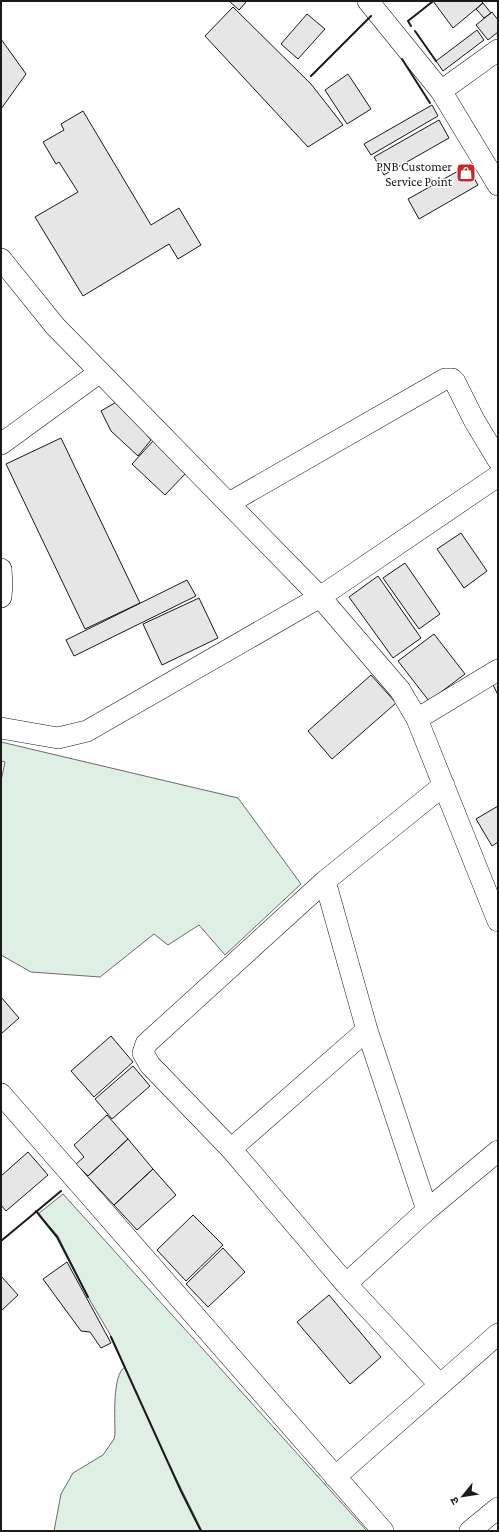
<svg xmlns="http://www.w3.org/2000/svg" width="499" height="1532" font-family="'Crimson Pro','Noto Sans Devanagari',serif">
<style>
.green{fill:#e0efe3;stroke:#6a6a6a}
.building{fill:#e6e6e6;stroke:#1a1a1a}
.lines{fill:none;stroke-linecap:round;stroke-linejoin:round}
.street-casing{stroke:#1a1a1a;stroke-width:22}
.street{stroke:#fff;stroke-width:21}
.wall{stroke:#1a1a1a;stroke-width:2}
.labels{text-anchor:middle;dominant-baseline:central;stroke-width:3;stroke-linejoin:round;paint-order:stroke}
.poi-label{font-size:13px;fill:#1a1a1a;stroke:#fff;text-anchor:end}
</style>
<rect width="100%" height="100%" fill="#fff"/>
<path class="green" d="M1,742L238,798L301,884L225,955L199,925L168,945L154,934L100,977L31,972L1,955V781L5,762L1,761Z
M63,1194L367,1531H202L168,1462L181,1491L201,1531H54L61,1494L73,1473L103,1455L114,1439L115,1434C115,1420 112,1374 125,1367L111,1336L88,1297L58,1236L38,1214Z"/>
<path class="building" d="M229,1H247L239,10Z
M433,1H481L483,3L453,28Z
M483,3L491,13L484,18L476,9Z
M233,7L311,84L343,125L308,147L205,36Z
M492,12L498,20V32L488,40L476,25Z
M307,14L325,29L298,59L281,44Z
M477,30L484,40L443,71L436,61Z
M1,39L26,74L1,109Z
M348,74L371,109L347,124L325,90Z
M432,105L438,116L371,155L364,144Z
M83,111L151,225L179,208L201,245L178,259L169,244L83,296L35,217L78,192L59,162L56,164L43,142L64,130L61,124Z
M439,120L449,138L384,175L374,157Z
M467,166L478,185L419,219L408,199Z
M118,401L151,440L138,456L111,431L101,411Z
M61,438L140,603L85,629L6,464Z
M153,441L186,473L165,495L132,464Z
M461,533L487,571L464,588L437,549Z
M405,563L440,614L419,629L383,578Z
M378,576L421,638L393,658L349,597Z
M187,580L196,596L74,656L66,640Z
M199,598L218,638L162,665L143,624Z
M434,634L465,674L429,701L398,661Z
M371,675L396,703L332,759L308,731Z
M498,678V695L491,681Z
M498,806V842L492,846L476,819Z
M1,997L19,1018L1,1034Z
M111,1036L133,1062L94,1097L71,1071Z
M133,1066L150,1086L112,1119L95,1099Z
M107,1115L128,1139L88,1176L76,1164L84,1157L74,1145Z
M128,1139L153,1169L114,1205L86,1175L88,1176Z
M28,1152L48,1175L6,1211L1,1205V1176Z
M153,1169L176,1195L137,1230L114,1205Z
M193,1215L223,1245L186,1281L157,1250Z
M223,1248L245,1272L208,1307L186,1284Z
M67,1262L111,1343L101,1348L90,1332L81,1331L43,1279Z
M1,1276L18,1295L1,1311Z
M329,1295L381,1357L350,1384L297,1322Z"/>
<g class="lines">
<g class="street-casing">
<path id="street" d="M368,1L441,91L498,185
M441,91L498,50
M1,259L55,326L320,597L400,690L417,719L498,921
M1,444L100,372
M229,503L445,379H452L455,382L474,420L498,460
M1,569L2,585L1,597
M417,719L498,670
M1,728L58,738L87,731L320,597L498,476
M325,881L367,1030L427,1210
M1,1094L383,1531
M231,1149L367,1030
M346,1284L427,1210L498,1151
M440,1385L346,1284L231,1149L150,1065L143,1053L146,1044L325,881L444,785
M335,1477L498,1334
M470,1531L498,1508"/>
</g>
<use href="#street" class="street"/>
<path class="wall" d="M411,26L408,21L432,2
M415,31L436,61
M402,59L430,103
M311,76L371,16
M36,1211L57,1237L88,1297
M1,1241L61,1191
M111,1337L181,1491L201,1531"/>
</g>
<defs>
<g id="shop-square" transform="scale(1)"><rect x="-9" y="-9" width="18" height="18" rx="4" fill="#c62828" stroke="#fff"/><path d="M-5-2.5h2.3a2.7 3.5 0 0 1 5.4 0H5L5.5 6h-11ZM-1.5-2.5h3a1.5 2.3 0 0 0-3 0Z" fill="#fff"/></g>
</defs>
<g fill-rule="evenodd">
<use href="#shop-square" x="466" y="173"/>
</g>
<g class="labels">
<g class="poi-label">
<text x="452" y="166">PNB Customer<tspan x="452" dy="15">Service Point</tspan></text>
</g>
</g>
<rect width="499" height="1532" fill="none" stroke="#1a1a1a" stroke-width="4"/>
<g transform="translate(463 1496) rotate(240)" stroke="#ffffff" stroke-width="3" paint-order="stroke">
<path d="M0-3L7 15L0 10L-7 15Z" fill="#1a1a1a"/>
<text y="-6" font-size="11" font-weight="bold" text-anchor="middle" fill="#1a1a1a">उ</text>
</g>
</svg>
